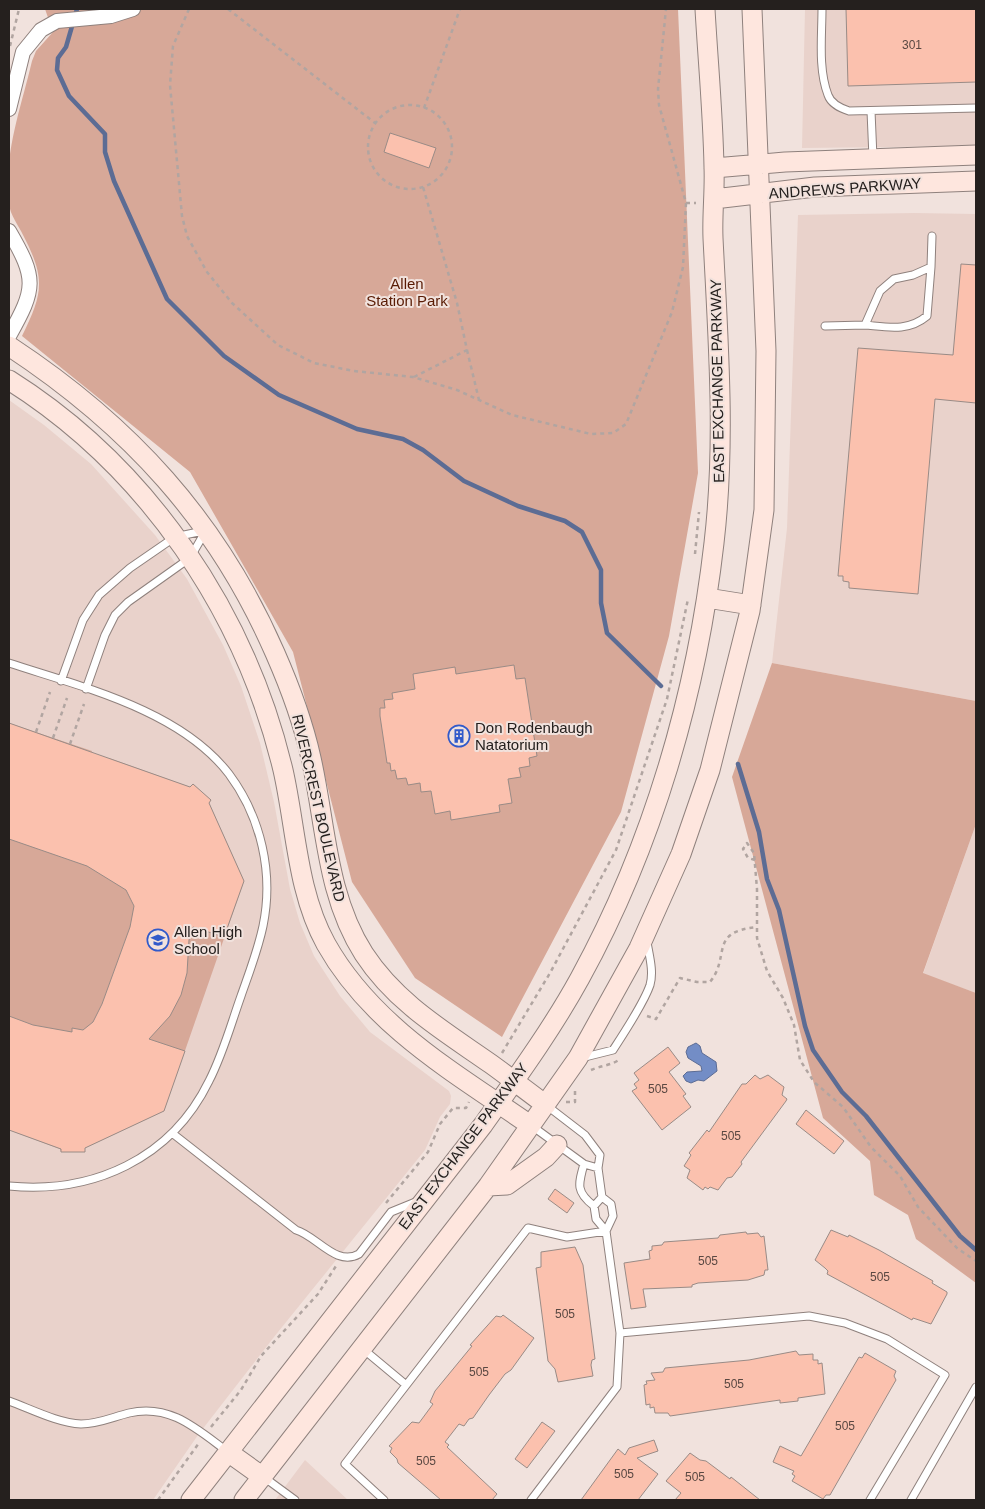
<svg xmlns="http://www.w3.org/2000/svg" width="985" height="1509" font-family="Arial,sans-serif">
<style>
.built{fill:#e9d2cb}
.green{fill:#d7a898}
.water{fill:#738dc6;stroke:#5c6c94}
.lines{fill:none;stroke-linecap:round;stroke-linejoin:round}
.stream{stroke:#5c6c94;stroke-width:4.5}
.building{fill:#fbc1ae;stroke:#998b86}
.lane-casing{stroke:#8f817d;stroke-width:9}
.street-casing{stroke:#8f817d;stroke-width:16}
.secondary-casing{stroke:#8f817d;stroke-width:21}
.path{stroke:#b1a5a1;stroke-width:2.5;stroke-dasharray:4 4;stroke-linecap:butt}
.lane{stroke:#fff;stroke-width:7}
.street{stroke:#fff;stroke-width:14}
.secondary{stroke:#fee6de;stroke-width:19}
.labels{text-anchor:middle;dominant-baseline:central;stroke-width:4;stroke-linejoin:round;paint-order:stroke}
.number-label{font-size:12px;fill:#5a4842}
.street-label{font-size:15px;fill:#25201e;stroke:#f1e2dd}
.park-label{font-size:15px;fill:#591b04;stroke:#f1e2dd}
.poi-label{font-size:15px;fill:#25201e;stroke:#f1e2dd;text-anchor:start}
</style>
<rect width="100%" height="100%" fill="#f1e2dd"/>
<path class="built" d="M805,9H976V146L802,148Z
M914,213L976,214V701L772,663L787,528L798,215Z
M9,400L44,425L91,464L155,535L187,579L223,645L241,686L260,743L274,802L290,889L300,923L314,956L340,996L370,1032L449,1091L451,1096L450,1104L440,1117L425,1150L274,1337L198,1435L153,1500H9Z
M976,824V993L923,974Z
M305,1460L348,1500H275Z"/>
<path class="green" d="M45,9H678L698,473L669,636L621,812L502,1037L415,978L352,882L293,652L190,472L22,336C43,293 46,279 23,235C19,226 10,215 9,204C3,155 21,108 32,61L36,51L53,32Z
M772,663L976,701V824L923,973L976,993V1283L916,1239L908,1215L874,1195L870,1161L823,1118L732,777Z
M9,723L92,751L87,767L104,773L109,758L190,787L193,784L211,800L209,803L244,881L164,1111L85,1148V1152H61L60,1149L9,1130Z"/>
<path class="water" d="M696,1043L700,1046L702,1053L716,1062L717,1071L704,1081L698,1080L691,1083L686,1081L683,1076L687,1072L702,1071L701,1066L688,1058L686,1052L688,1047Z"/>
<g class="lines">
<path class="stream" d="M77,9L66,47L58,58L57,70L69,96L105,134V152L114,181L167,299L224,356L279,395L357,429L403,439L423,450L464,481L518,506L565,521L582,532L601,570V603L607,633L661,686
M738,764L759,832L767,879L779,910L805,1026L813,1050L842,1092L866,1116L960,1236L976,1250"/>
</g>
<path class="building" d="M846,9H976V82L848,86Z
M390,133L436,148L429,168L384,152Z
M961,264L976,265V403L935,399L918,594L849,588V582L843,581V576H838L858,348L953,355Z
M514,665L516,679L525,678L537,756L529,758L530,766L519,768L521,777L508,779L512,803L499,805L500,812L451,820L450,811L435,814L431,791L421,792L420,783L408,785L406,778L397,779L395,770L391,771L390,763H387L380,716V708H385L384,700L393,699L392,693L415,689L413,674L455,667L456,674Z
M9,723L190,787L193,784L211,800L209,803L244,881L224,937L193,927L189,940L187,973L181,995L170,1016L149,1039L185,1051L164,1111L85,1148V1152H61V1149L9,1130V1016L33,1025L72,1032V1028L83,1030L93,1022L102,1004L130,927L134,906L126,890L87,866L9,839Z
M668,1047L680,1063L669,1072L686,1094L683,1096L691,1107L662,1130L632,1091L637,1088L634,1084L639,1080L634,1073Z
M755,1075L760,1079L768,1075L784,1087L782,1095L787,1099L786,1101L741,1162L742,1164L732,1177L727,1178L718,1190L710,1187L708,1189L705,1187L703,1190L687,1178L690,1170L684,1166L691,1155L689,1153L707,1130L709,1132L742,1084H746Z
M806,1110L844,1141L834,1154L796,1124Z
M555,1189L574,1203L567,1213L548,1199Z
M831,1230L848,1237L849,1235L879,1250L933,1281L932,1283L947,1292V1294L931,1324L913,1318L912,1320L827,1274L828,1271L825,1268L815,1260Z
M746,1232L747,1234L758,1233L761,1237L764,1236L768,1270H765L764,1275L748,1280L698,1283L692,1285V1287L643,1289L646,1307L631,1309L624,1263L650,1259L649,1251L652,1250V1246L662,1245L664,1242L718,1238L720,1235Z
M575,1247L583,1265L595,1359L592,1360L591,1365L593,1376L558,1382L555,1369L548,1361L536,1268L541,1267V1252Z
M503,1315L534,1338L511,1370L505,1374L489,1395L473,1418L469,1419L464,1426L459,1424L445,1442L449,1445L447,1447L497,1494L492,1500H441L398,1463L397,1459L390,1452L392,1448L389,1446L412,1422L419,1423L433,1404L430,1402L435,1391L472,1346L470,1345L496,1316L501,1317Z
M796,1351L799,1355L813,1354V1360H818V1364L822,1363L825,1394L805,1397L798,1398V1401L780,1403V1400L670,1416L668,1413H655L654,1407L650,1408V1404L646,1405L644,1385L647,1384L646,1381L655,1380L651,1373L663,1372L665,1368L749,1360Z
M865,1353L896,1371L894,1376L896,1380L830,1495H826L823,1499L792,1481L795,1476L792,1474L794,1471L773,1462L780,1446L801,1456L859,1357L862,1358Z
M542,1422L555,1431L527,1468L515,1459Z
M654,1440L658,1451L637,1458L658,1474L638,1500H581L618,1449L625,1455L629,1448Z
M690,1453L700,1460L706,1461L730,1479L731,1477L760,1500H675L681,1493L666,1481Z"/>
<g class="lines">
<g class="lane-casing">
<path id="lane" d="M822,9C822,36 818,69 828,95C831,104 840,108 849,111L976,108
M871,111L873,158
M865,325C887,327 908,332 927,316L931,267
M825,326L865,325L880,291L894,279L913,275L931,267L932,236
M9,663C82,687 180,710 229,774C261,817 274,873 263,926C258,950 249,973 241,996C231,1024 223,1054 209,1081C171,1159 93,1194 9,1186
M61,681L83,620L99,595L130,568L175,537L203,531
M86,689L105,635L115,615L128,602L190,558L205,532
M581,1058L613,1050C624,1033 644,1003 650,985C654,971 649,955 647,942
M546,1105L585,1135L600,1155L598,1168L602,1197L611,1204L613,1216L606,1231
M532,1126L584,1164L598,1168
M172,1133L296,1230C317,1236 336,1267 359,1254L391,1212L418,1201
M584,1164C578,1185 576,1192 594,1206
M602,1197L594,1206L596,1219L606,1231L620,1333L809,1316L845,1323L887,1339L945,1375L870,1500
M363,1349L405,1384
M9,1401C31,1409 58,1423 81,1424C98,1424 113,1417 129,1413C170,1403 198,1430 228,1452
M265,1478L295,1500
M384,1500L345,1464L528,1228L567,1237L606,1231
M531,1500L617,1387L620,1333
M911,1500L976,1387"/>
</g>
<g class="street-casing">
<path id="street" d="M9,109L23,52L41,30L57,21L111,16L133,9
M9,231C37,279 36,288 9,336"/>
</g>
<g class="secondary-casing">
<path id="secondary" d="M714,168L785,162L976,155
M714,199L815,187L976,181
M9,346C129,425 217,520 275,653C290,687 303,722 311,758C326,824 326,895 364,954C396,1003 444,1031 491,1064C509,1077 527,1091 546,1105
M9,380C147,467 245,611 283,770C296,827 297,892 326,944C372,1026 455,1073 530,1125
M707,598L751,605
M488,1186L507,1185L546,1157L557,1145
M228,1452L263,1477
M191,1500L483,1125C517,1077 552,1029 580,978C653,845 697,693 714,543C726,441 718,339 713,238C712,214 715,191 714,167C713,114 708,62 705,9
M244,1500L488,1186L578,1058L639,948L681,854L710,770L750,611L764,510L766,351L752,9"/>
</g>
<path class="path" d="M189,9L173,46L170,85L182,216L187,236L207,272L232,303L278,345L314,363L354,371L413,377L457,390L512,415L591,434L613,433L626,424L672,312L683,267L686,203L659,105L658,89L666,9
M228,9L375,123
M10,46L19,9
M368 147a42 42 0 1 1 84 0a42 42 0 1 1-84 0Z
M424,108L460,9
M686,203H696
M467,350L479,400
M414,377L467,350L457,303L423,187
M695,554L699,512
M36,732L50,692
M53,738L67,698
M70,744L84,704
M755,860L748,858L743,849L747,843L754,853L757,889V938L767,971L783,998L794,1025L800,1060L814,1082L843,1107L871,1147L900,1176L918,1207L957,1248L976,1261
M647,1016L656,1019L680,978L697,982H710C731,956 708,932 757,927
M502,1053L550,973L616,850L667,699L688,599
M591,1070C600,1066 613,1065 620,1059
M566,1102H575V1091
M386,1203L428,1152L440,1124L453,1108H466L469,1102
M211,1427L241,1390L261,1356L318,1294L336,1266
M158,1500L199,1443"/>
<use href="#lane" class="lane"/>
<use href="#street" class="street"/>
<use href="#secondary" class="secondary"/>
</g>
<defs>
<g id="building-ring" transform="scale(1.125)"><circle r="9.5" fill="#f1e2dd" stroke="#315aca" stroke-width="1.5"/><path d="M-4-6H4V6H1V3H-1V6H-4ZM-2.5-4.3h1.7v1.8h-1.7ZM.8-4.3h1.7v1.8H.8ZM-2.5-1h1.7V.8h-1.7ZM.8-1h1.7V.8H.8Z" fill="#315aca"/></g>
<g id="school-ring" transform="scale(1.125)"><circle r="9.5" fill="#f1e2dd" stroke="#315aca" stroke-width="1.5"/><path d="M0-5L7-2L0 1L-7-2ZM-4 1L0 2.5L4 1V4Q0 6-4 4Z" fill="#315aca"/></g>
</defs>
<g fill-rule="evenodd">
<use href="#building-ring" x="459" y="736"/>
<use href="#school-ring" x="158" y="940"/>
</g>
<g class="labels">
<g class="number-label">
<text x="912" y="45">301</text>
<text x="658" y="1089">505</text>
<text x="731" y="1136">505</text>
<text x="708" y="1261">505</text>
<text x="880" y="1277">505</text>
<text x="565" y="1314">505</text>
<text x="479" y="1372">505</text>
<text x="734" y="1384">505</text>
<text x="845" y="1426">505</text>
<text x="426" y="1461">505</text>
<text x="624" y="1474">505</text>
<text x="695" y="1477">505</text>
</g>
<g class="street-label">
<text transform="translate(845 188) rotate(-4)">ANDREWS PARKWAY</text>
<text transform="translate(717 381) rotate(-91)">EAST EXCHANGE PARKWAY</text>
<text transform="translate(319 808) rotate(77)">RIVERCREST BOULEVARD</text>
<text transform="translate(463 1146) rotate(-53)">EAST EXCHANGE PARKWAY</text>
</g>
<g class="park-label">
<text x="407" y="283">Allen<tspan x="407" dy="17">Station Park</tspan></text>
</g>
<g class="poi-label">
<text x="475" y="727">Don Rodenbaugh<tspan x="475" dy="17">Natatorium</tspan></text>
<text x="174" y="931">Allen High<tspan x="174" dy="17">School</tspan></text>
</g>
</g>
<rect width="985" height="1509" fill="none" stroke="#25201e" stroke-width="20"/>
</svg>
